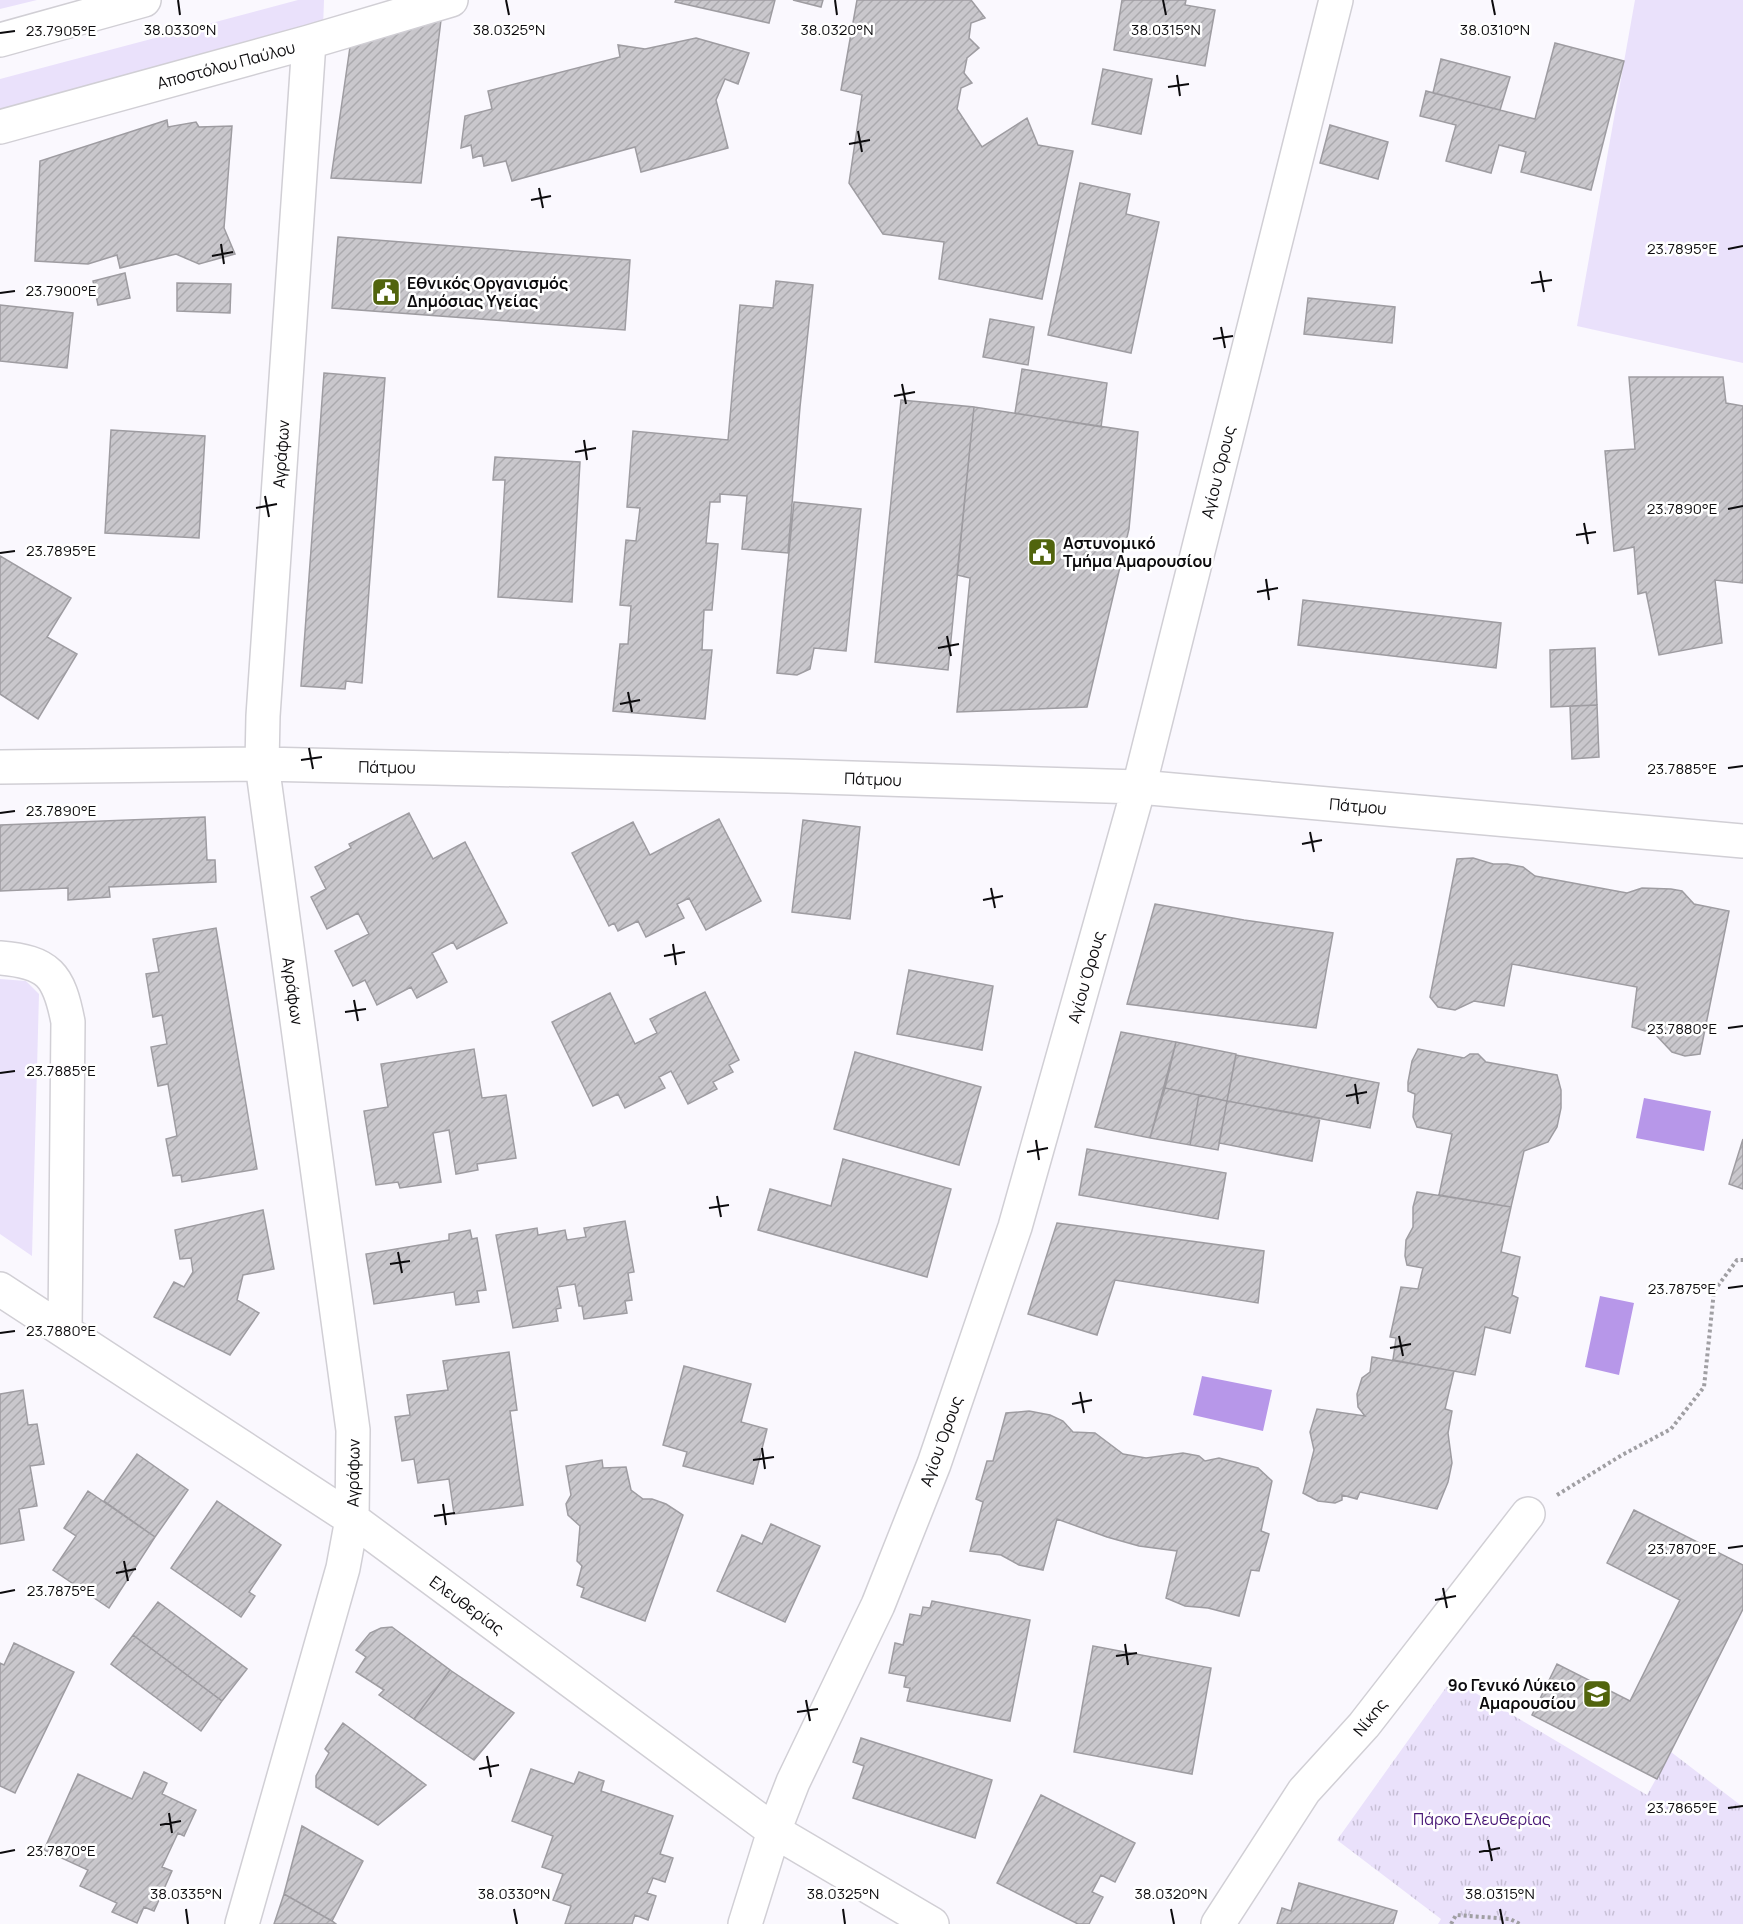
<svg xmlns="http://www.w3.org/2000/svg" width="1743" height="1924" font-family="Manrope,sans-serif">
<style>
.grass{fill:#eae1fb}
.park{fill:url(#park-tufts)}
.water{fill:#b797e9}
.building{fill:url(#building-hatch);stroke:#9e9ca1;stroke-width:1.5}
.lines{fill:none;stroke-linecap:round;stroke-linejoin:round}
.minor-casing{stroke:#d1cfd5;stroke-width:36}
.path{stroke:#a09fa3;stroke-width:4;stroke-dasharray:3 3;stroke-linecap:butt}
.minor{stroke:#fff;stroke-width:33}
.ticks{fill:none;stroke:#0c0b0d;stroke-width:2}
.labels{text-anchor:middle;dominant-baseline:central;stroke-width:5;stroke-linejoin:round;paint-order:stroke}
.street-label{font-size:16px;fill:#0c0b0d;stroke:#fff}
.poi-label{font-size:16px;font-weight:bold;fill:#0c0b0d;stroke:#fff;text-anchor:start}
.park-label{font-size:16px;fill:#471575;stroke:#fff}
.ticks-label{font-size:15px;text-anchor:middle;fill:#0c0b0d;stroke:#fff;stroke-width:5;stroke-linejoin:round;paint-order:stroke}
</style>
<defs>
<pattern id="park-tufts" width="24" height="20" patternUnits="userSpaceOnUse" patternTransform="scale(1.5)"><rect width="24" height="20" fill="#eae1fb"/><path d="M3 7l-1-3M5 7V3M7 7l1-3M15 17l-1-3M17 17v-4M19 17l1-3" fill="none" stroke="#c8c0d6"/></pattern>
<pattern id="building-hatch" width="6" height="6" patternUnits="userSpaceOnUse" patternTransform="scale(1.5)"><rect width="6" height="6" fill="#c9c7cc"/><path d="M-1 1l2-2M0 6l6-6M5 7l2-2" fill="none" stroke="#abaaae"/></pattern>
</defs>
<rect width="100%" height="100%" fill="#faf8fe"/>
<path class="grass" d="M0,0H37L0,9Z
M298,0H324L323,29L0,119V79Z
M1635,0H1743V363L1577,326Z
M0,979L26,981L39,994L32,1256L0,1234Z"/>
<path class="park" d="M1452,1679L1647,1795L1671,1752L1743,1807V1924H1438L1441,1919L1337,1840Z"/>
<path class="water" d="M1644,1098L1711,1111L1704,1151L1636,1138Z
M1600,1296L1634,1303L1619,1375L1585,1367Z
M1202,1376L1272,1390L1263,1431L1193,1415Z"/>
<path class="building" d="M676,0H775L769,23L675,2Z
M793,0H823L821,7Z
M857,0H971L985,18L971,23L969,38L979,48L967,58L964,73L972,83L961,88L957,109L982,147L1027,118L1038,145L1073,151L1042,299L939,279L944,242L883,234L849,183L862,95L841,90Z
M1122,0H1186L1185,5L1215,10L1205,66L1114,50Z
M441,20L421,183L331,178L350,47Z
M696,38L749,53L738,84L725,79L716,100L728,148L641,172L635,147L512,181L506,161L484,166L482,155L473,158L471,145L461,148L465,116L492,109L488,91L620,57L618,45L645,49Z
M1555,43L1624,61L1591,190L1521,172L1526,152L1499,145L1491,173L1446,161L1456,125L1420,116L1426,91L1535,119Z
M1441,59L1510,77L1500,110L1433,93Z
M1103,69L1152,79L1141,134L1092,124Z
M167,120L168,127L196,122L199,127L232,126L224,228L235,254L199,264L176,254L120,268L117,255L88,264L35,261L40,161Z
M1330,125L1388,142L1378,179L1320,163Z
M1080,183L1130,194L1126,214L1159,222L1131,353L1048,335Z
M338,237L630,260L625,330L332,308Z
M125,273L130,298L98,305L93,281Z
M776,281L813,285L800,407L788,553L742,549L747,496L720,494V502H710L706,543L718,544L712,610H704L702,650H712L705,719L613,711L620,644H628L631,606L620,605L626,540L636,541L640,508L627,507L633,431L728,440L740,305L773,308Z
M177,283L231,284L230,313L177,311Z
M1308,298L1395,307L1392,343L1304,334Z
M0,305L73,313L67,368L0,361Z
M990,319L1034,327L1028,365L983,357Z
M1022,369L1107,383L1101,427L1015,413Z
M324,373L385,378L362,683L346,681L345,689L301,686Z
M1629,377H1723L1726,403L1743,406V583L1715,580L1722,643L1659,655L1646,592L1638,594L1634,547L1614,551L1605,451L1635,449Z
M901,400L974,407L948,670L875,662Z
M974,407L1138,432L1129,529L1087,707L957,712L970,578L957,575Z
M111,430L205,436L199,538L105,533Z
M495,457L580,462L572,602L498,597L505,480H493Z
M794,502L861,509L846,651L814,648L810,669L797,675L777,673Z
M0,556L71,598L47,637L77,654L38,719L0,694Z
M1303,600L1501,623L1496,668L1298,645Z
M1595,648L1597,705L1551,707L1550,650Z
M1597,705L1599,757L1572,759L1570,706Z
M409,813L433,859L465,842L507,923L457,949L453,942L432,953L447,982L417,998L411,987L377,1005L365,980L353,986L335,951L369,934L358,913L327,929L311,897L326,889L315,867L351,848L349,844Z
M205,817L207,860H215L216,882L109,887L110,897L68,900V888L0,891V825Z
M719,819L761,901L706,930L689,898L677,904L684,918L646,937L638,921L618,931L614,923L609,926L572,853L633,822L650,855Z
M803,820L860,827L850,919L792,912Z
M1473,858L1493,864H1507L1523,867L1535,876L1627,893L1642,888L1671,889L1682,891L1694,904L1729,911L1700,1054L1685,1056L1672,1052L1655,1034L1632,1027L1637,987L1512,964L1504,1006L1474,1001L1455,1010L1438,1007L1430,997L1457,859Z
M1155,904L1244,920L1333,933L1316,1028L1127,1004Z
M216,928L257,1169L182,1182L181,1175L173,1176L166,1139L177,1136L168,1084L158,1086L151,1047L167,1044L162,1015L153,1017L146,974L159,972L153,939Z
M909,970L993,986L982,1050L897,1034Z
M705,992L739,1060L729,1065L733,1072L713,1082L717,1089L688,1104L671,1071L659,1077L665,1088L625,1108L618,1094L593,1106L552,1022L610,993L635,1044L657,1033L650,1019Z
M1121,1032L1176,1042L1150,1138L1095,1127Z
M1176,1042L1236,1054L1227,1101L1165,1088Z
M474,1049L482,1098L506,1095L516,1158L477,1164L478,1170L456,1174L449,1130L433,1133L441,1182L400,1188L398,1182L376,1185L364,1111L388,1107L381,1064Z
M1418,1049L1464,1058L1470,1054H1478L1486,1062L1557,1075L1561,1090V1108L1557,1127L1548,1142L1524,1151L1511,1207L1439,1195L1452,1134L1417,1127L1413,1117L1415,1094L1408,1091V1082L1412,1061Z
M855,1052L981,1087L959,1165L834,1129Z
M1236,1055L1379,1083L1370,1128L1227,1101Z
M1165,1088L1199,1095L1190,1145L1150,1138Z
M1199,1095L1227,1101L1218,1150L1190,1145Z
M1227,1101L1320,1118L1312,1161L1219,1143Z
M1743,1139V1189L1729,1184Z
M1087,1149L1226,1173L1218,1219L1079,1195Z
M843,1159L951,1189L927,1277L758,1230L770,1189L831,1206Z
M1417,1192L1511,1207L1501,1252L1520,1257L1512,1295L1518,1298L1510,1333L1485,1327L1475,1375L1393,1360L1396,1338L1390,1337L1401,1287L1418,1289L1423,1268L1407,1265L1405,1256L1406,1240L1413,1227V1207Z
M263,1210L274,1269L243,1275L237,1300L259,1313L230,1355L154,1317L174,1282L184,1287L193,1272L191,1258L180,1259L175,1230Z
M625,1221L634,1272L628,1273L632,1300L625,1301L627,1313L584,1319L582,1306H579L575,1284L557,1287L561,1308L556,1309L558,1321L513,1328L496,1235L537,1228L538,1235L565,1230L567,1240L586,1237L584,1228Z
M1057,1223L1264,1251L1258,1303L1115,1280L1097,1335L1028,1314Z
M470,1230L472,1239L477,1238L486,1290L477,1291L479,1302L456,1305L454,1292L374,1304L366,1254L449,1240V1234Z
M509,1352L517,1410L510,1411L523,1505L454,1514L449,1479L418,1483L414,1459L402,1461L395,1417L410,1415L407,1395L448,1390L443,1361Z
M1372,1357L1454,1371L1445,1409L1452,1411L1448,1433L1452,1463L1448,1482L1437,1509L1360,1492L1357,1499L1342,1495V1500L1335,1503L1318,1501L1303,1493L1314,1450L1310,1432L1317,1409L1365,1416L1358,1407L1357,1394L1362,1378L1370,1372Z
M684,1366L751,1384L741,1422L767,1429L753,1484L683,1466L687,1452L663,1445Z
M23,1390L28,1425L37,1424L44,1464L30,1466L37,1506L19,1509L24,1540L0,1544V1394Z
M1029,1411L1050,1415L1063,1421L1073,1432L1095,1433L1123,1454L1146,1458L1183,1453L1199,1456L1205,1461L1219,1458L1258,1468L1272,1481L1261,1531L1269,1534L1259,1571L1251,1570L1239,1616L1208,1608L1185,1606L1166,1598L1177,1551L1139,1546L1107,1537L1057,1519L1043,1570L1019,1565L1001,1555L970,1551L983,1502L976,1499L987,1461H993L1006,1413Z
M137,1454L188,1490L155,1537L104,1501Z
M602,1460L603,1468L626,1467L631,1490L643,1499H652L666,1504L683,1515L645,1621L581,1597L584,1588L577,1585L582,1566L577,1561L580,1526L568,1515L566,1504L571,1495L566,1466Z
M88,1491L155,1537L109,1608L53,1570L76,1536L64,1528Z
M217,1501L281,1545L249,1592L255,1596L241,1617L171,1568Z
M1634,1510L1743,1565V1609L1657,1779L1532,1715L1557,1664L1630,1701L1680,1600L1607,1563Z
M771,1524L820,1546L785,1622L717,1591L742,1535L762,1544Z
M932,1601L1030,1620L1010,1721L907,1701L910,1688L904,1687L906,1676L889,1673L895,1643L903,1645L910,1614L921,1616L923,1607L930,1608Z
M158,1602L247,1669L222,1701L133,1635Z
M392,1627L450,1670L414,1719L379,1695L384,1690L356,1672L366,1657L356,1650L370,1633L381,1628Z
M133,1635L222,1701L201,1731L111,1664Z
M14,1643L74,1672L15,1793L0,1786V1663L4,1665Z
M1093,1646L1211,1668L1192,1774L1074,1752Z
M450,1670L514,1713L474,1760L414,1719Z
M343,1723L426,1785L378,1825L316,1787V1776L329,1753L325,1749Z
M861,1738L992,1780L975,1838L853,1798L864,1766L853,1762Z
M531,1769L574,1784L579,1772L604,1781L601,1791L673,1816L660,1854L673,1858L665,1882L653,1878L647,1893L656,1896L648,1920L635,1915L632,1924H565L571,1906L553,1900L563,1874L542,1867L553,1836L512,1821Z
M144,1772L167,1783L162,1794L196,1810L184,1836L178,1833L162,1867L172,1871L154,1911L144,1907L137,1923L112,1912L117,1903L80,1886L88,1870L44,1850L78,1774L132,1799Z
M1041,1795L1135,1843L1115,1882L1101,1875L1092,1892L1103,1897L1089,1924H1078L997,1883Z
M302,1826L363,1861L332,1921L284,1894Z
M1299,1883L1397,1911L1393,1924H1277L1282,1908L1291,1911Z
M284,1894L332,1921L336,1924H274Z"/>
<g class="lines">
<g class="minor-casing">
<path id="minor" d="M0,40L144,0
M0,127L309,42L451,0
M0,767L262,764L788,776L1139,787L1743,841
M0,958C49,962 59,975 68,1022L65,1330
M0,1289L352,1519L774,1831L932,1924
M242,1924L343,1568L352,1519L353,1430L262,764L263,716L309,42
M745,1924L774,1831L793,1782L878,1605L934,1464L1015,1227L1139,787L1336,0
M1218,1924L1304,1791L1364,1725L1528,1514"/>
</g>
<path class="path" d="M1557,1495L1622,1455L1671,1429L1704,1387L1714,1291L1737,1260H1743
M1451,1924L1456,1915L1510,1919L1520,1924"/>
<use href="#minor" class="minor"/>
</g>
<path class="ticks" d="M178,0L180,15M506,0L509,15M835,0L837,15M1163,0L1166,15M1492,0L1495,15M0,33L15,31M1177,75L1180,96M1168,87L1189,84M858,131L862,152M849,144L870,140M539,188L543,208M531,200L551,196M221,244L224,264M1728,249L1743,246M212,256L233,252M1540,271L1544,292M1531,283L1552,280M0,293L15,291M1221,327L1225,348M1213,339L1233,336M902,384L906,404M894,396L915,392M584,440L587,460M575,452L596,448M265,496L269,517M256,508L277,504M1728,509L1743,506M1584,523L1588,544M1576,535L1596,532M0,553L15,551M1266,579L1269,600M1257,592L1278,588M947,636L951,656M938,648L959,644M628,692L632,712M620,704L640,700M309,748L313,769M301,760L322,757M1728,768L1743,766M0,813L15,811M1310,832L1314,852M1302,844L1322,840M991,888L995,908M983,900L1003,896M673,944L676,965M664,956L685,952M354,1000L358,1021M345,1012L366,1009M1728,1028L1743,1026M0,1073L15,1071M1355,1084L1358,1104M1346,1096L1367,1092M1036,1140L1039,1160M1027,1152L1048,1148M717,1196L721,1217M709,1208L729,1205M398,1252L402,1273M390,1264L410,1261M1728,1288L1743,1286M0,1333L15,1331M1399,1336L1403,1356M1390,1348L1411,1344M1080,1392L1084,1413M1072,1404L1092,1400M762,1448L765,1469M753,1460L774,1457M443,1504L446,1525M434,1516L455,1513M1728,1548L1743,1546M124,1561L128,1581M116,1573L136,1569M1443,1588L1447,1608M0,1593L15,1590M1435,1600L1456,1596M1125,1644L1128,1665M1116,1656L1137,1653M806,1700L810,1721M797,1712L818,1709M487,1756L491,1777M479,1769L499,1765M1728,1808L1743,1806M169,1813L172,1833M160,1825L181,1821M1488,1840L1492,1861M1479,1852L1500,1848M0,1853L15,1850M186,1909L188,1924M514,1909L517,1924M843,1909L845,1924M1171,1909L1174,1924M1500,1909L1503,1924"/>
<defs>
<g id="civic-square" transform="scale(1.5)"><rect x="-9" y="-9" width="18" height="18" rx="4" fill="#51640d" stroke="#fff"/><path d="M-.6-6.5H3V-4.5H.6V-3L4-1V1h2V6H-6V1h2V-1L-.6-3ZM-1.2 2.5V6h2.4V2.5Z" fill="#fff"/></g>
<g id="school-square" transform="scale(1.5)"><rect x="-9" y="-9" width="18" height="18" rx="4" fill="#51640d" stroke="#fff"/><path d="M0-5L7-2L0 1L-7-2ZM-4 1L0 2.5L4 1V4Q0 6-4 4Z" fill="#fff"/></g>
</defs>
<g fill-rule="evenodd">
<use href="#civic-square" x="386" y="292"/>
<use href="#civic-square" x="1042" y="552"/>
<use href="#school-square" x="1597" y="1694"/>
</g>
<g class="labels">
<g class="street-label">
<text transform="translate(226 65) rotate(-15)">Αποστόλου Παύλου</text>
<text transform="translate(281 454) rotate(-86)">Αγράφων</text>
<text transform="translate(1218 472) rotate(-76)">Αγίου Όρους</text>
<text transform="translate(387 767) rotate(1)">Πάτμου</text>
<text transform="translate(873 779) rotate(2)">Πάτμου</text>
<text transform="translate(1358 806) rotate(5)">Πάτμου</text>
<text transform="translate(1086 977) rotate(-74)">Αγίου Όρους</text>
<text transform="translate(293 991) rotate(82)">Αγράφων</text>
<text transform="translate(941 1441) rotate(-70)">Αγίου Όρους</text>
<text transform="translate(353 1473) rotate(-89)">Αγράφων</text>
<text transform="translate(467 1605) rotate(36)">Ελευθερίας</text>
<text transform="translate(1370 1717) rotate(-51)">Νίκης</text>
</g>
<g class="poi-label">
<text x="407" y="283">Εθνικός Οργανισμός<tspan x="407" dy="18">Δημόσιας Υγείας</tspan></text>
<text x="1063" y="543">Αστυνομικό<tspan x="1063" dy="18">Τμήμα Αμαρουσίου</tspan></text>
<text x="1576" y="1685" text-anchor="end">9ο Γενικό Λύκειο<tspan x="1576" dy="18">Αμαρουσίου</tspan></text>
</g>
<g class="park-label">
<text x="1482" y="1819">Πάρκο Ελευθερίας</text>
</g>
</g>
<g class="ticks-label">
<text x="180" y="35">38.0330°N</text>
<text x="509" y="35">38.0325°N</text>
<text x="837" y="35">38.0320°N</text>
<text x="1166" y="35">38.0315°N</text>
<text x="1495" y="35">38.0310°N</text>
<text x="61" y="36">23.7905°E</text>
<text x="1682" y="254">23.7895°E</text>
<text x="61" y="296">23.7900°E</text>
<text x="1682" y="514">23.7890°E</text>
<text x="61" y="556">23.7895°E</text>
<text x="1682" y="774">23.7885°E</text>
<text x="61" y="816">23.7890°E</text>
<text x="1682" y="1034">23.7880°E</text>
<text x="61" y="1076">23.7885°E</text>
<text x="1682" y="1294">23.7875°E</text>
<text x="61" y="1336">23.7880°E</text>
<text x="1682" y="1554">23.7870°E</text>
<text x="61" y="1596">23.7875°E</text>
<text x="1682" y="1813">23.7865°E</text>
<text x="61" y="1856">23.7870°E</text>
<text x="186" y="1899">38.0335°N</text>
<text x="514" y="1899">38.0330°N</text>
<text x="843" y="1899">38.0325°N</text>
<text x="1171" y="1899">38.0320°N</text>
<text x="1500" y="1899">38.0315°N</text>
</g>
</svg>
